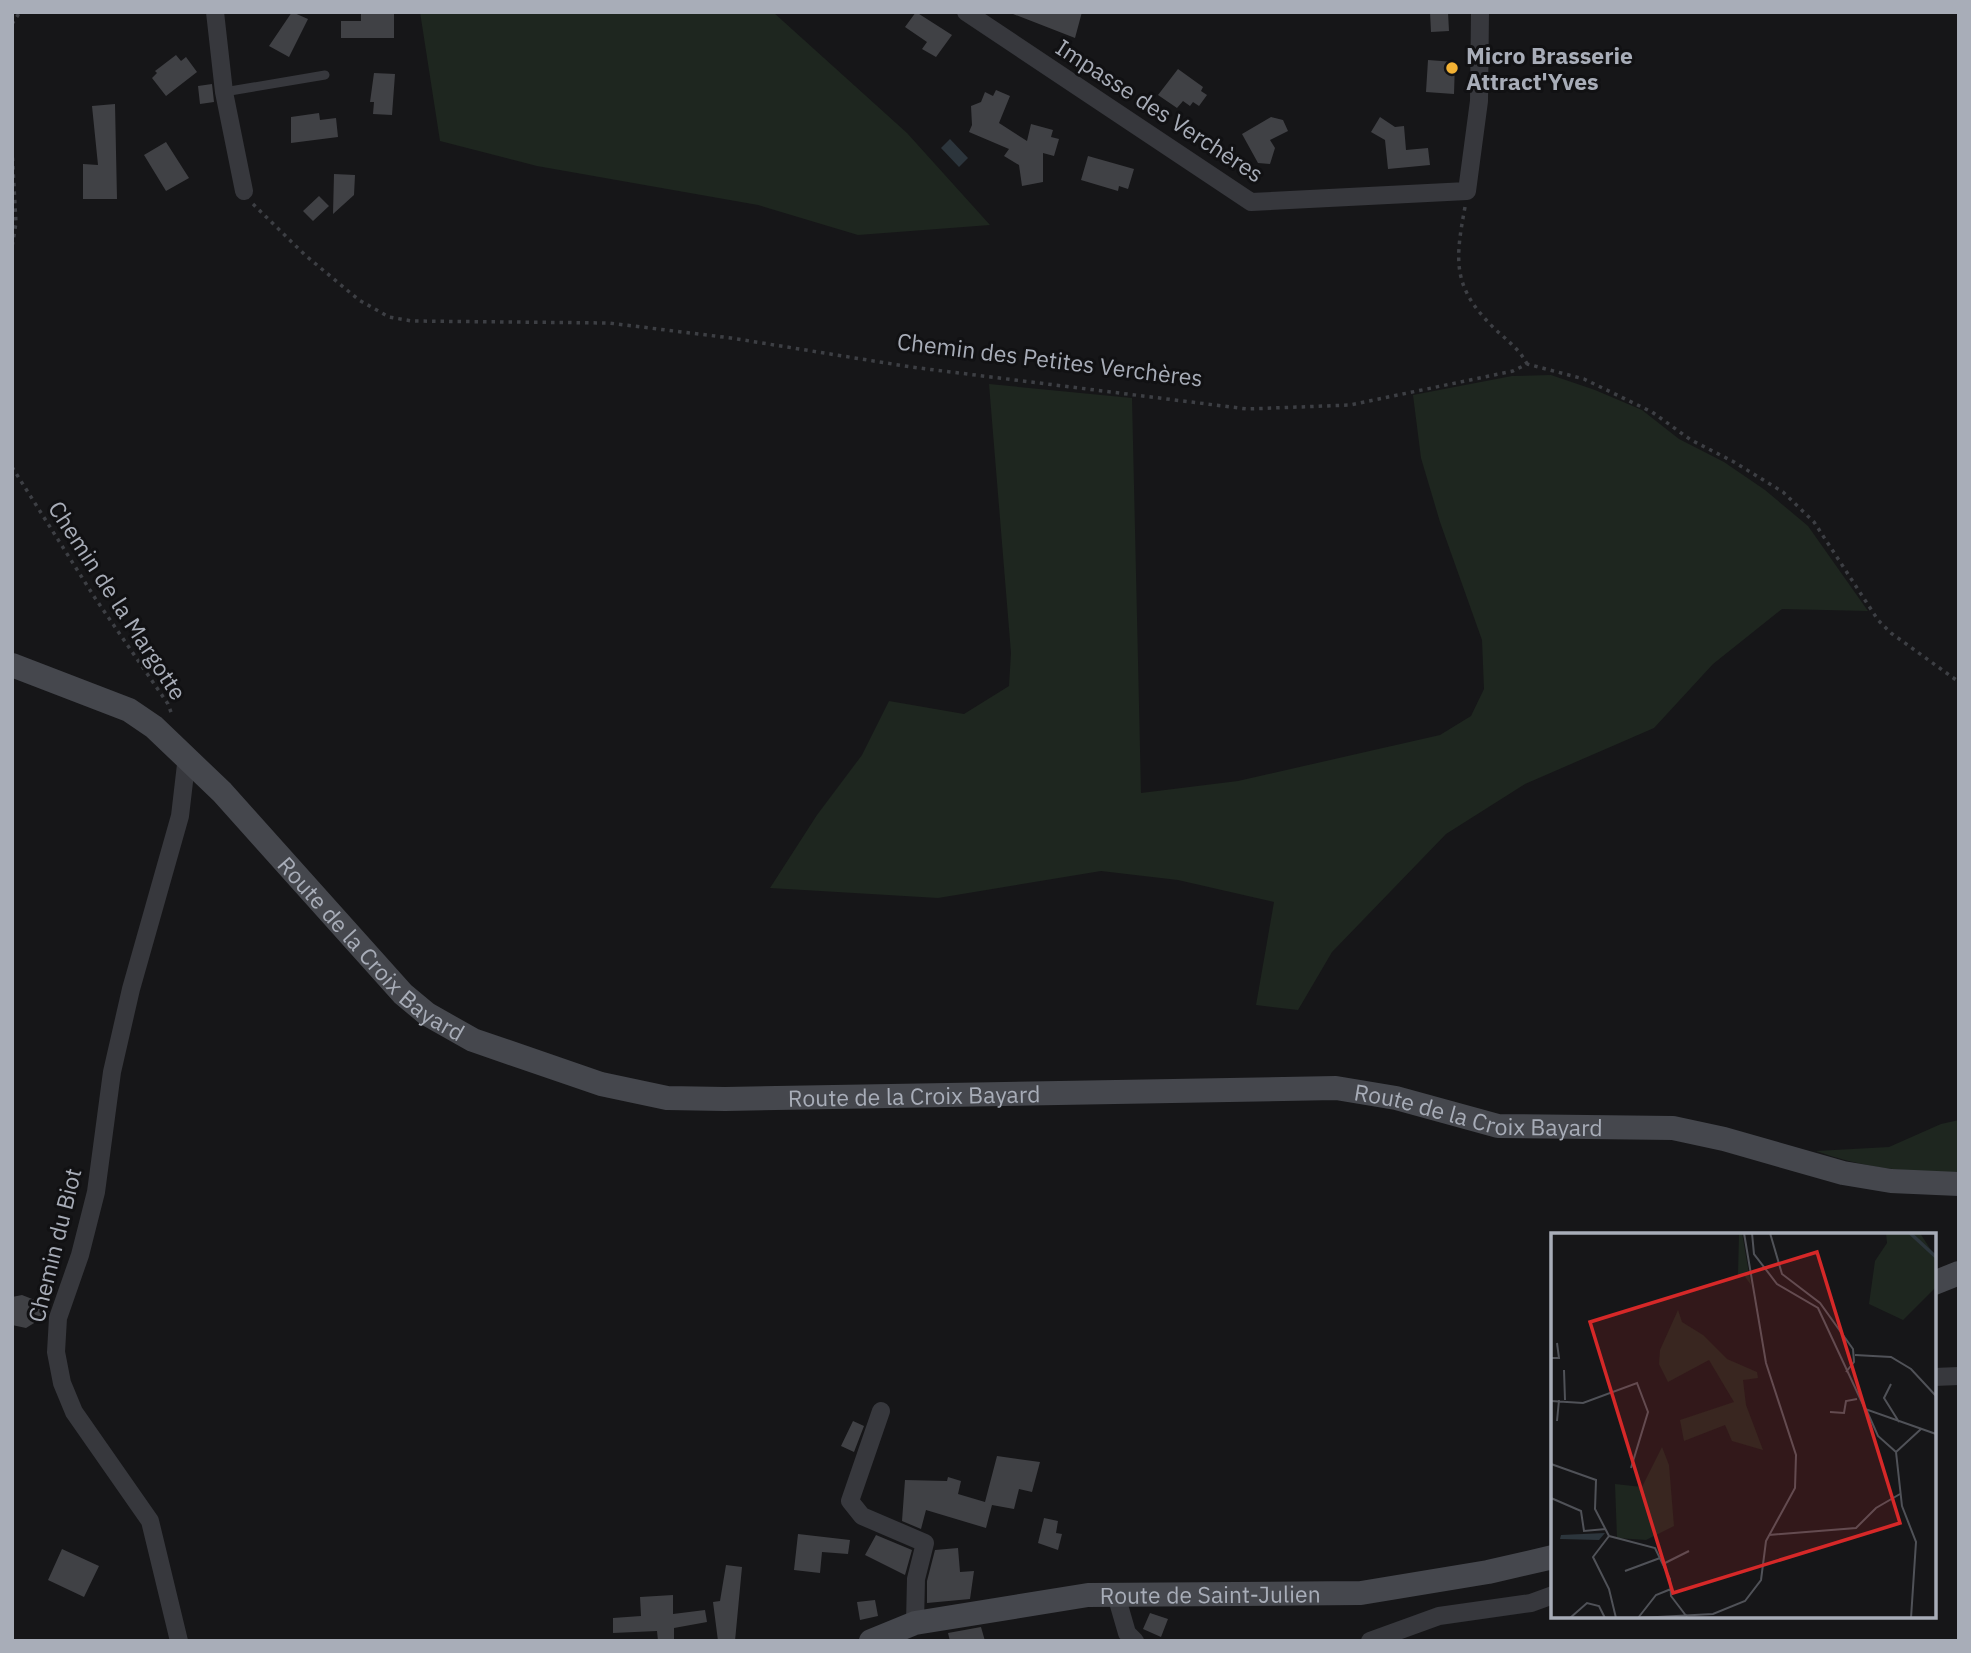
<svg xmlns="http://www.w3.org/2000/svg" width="1971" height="1653" font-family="'IBM Plex Sans',sans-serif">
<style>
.green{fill:#1e261f}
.water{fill:#2c353c}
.building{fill:#404145}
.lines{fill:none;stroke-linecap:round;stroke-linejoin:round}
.path{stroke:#3d3f44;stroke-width:3.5;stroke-dasharray:3.5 5;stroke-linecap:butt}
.lane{stroke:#37383d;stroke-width:9}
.street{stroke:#37383d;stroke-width:18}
.secondary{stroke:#45474d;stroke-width:24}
.poi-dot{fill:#f2b134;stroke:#111113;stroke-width:2.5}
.labels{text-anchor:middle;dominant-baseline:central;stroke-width:6;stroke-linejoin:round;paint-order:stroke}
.poi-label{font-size:23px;font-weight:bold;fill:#a8adb8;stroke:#111113;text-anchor:start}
.street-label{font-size:23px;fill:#a8adb8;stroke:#111113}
.inset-river{fill:none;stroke:#2c353c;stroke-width:3.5}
.inset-road{fill:none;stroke:#505258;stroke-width:2}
.view{fill:#d62828;fill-opacity:0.15;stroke:#d62828;stroke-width:3.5}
.inset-edge{fill:none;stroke:#a8adb8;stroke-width:3.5}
</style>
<rect width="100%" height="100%" fill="#161618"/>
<path class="green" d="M420,12H773L907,133L990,225L858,235L758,205L537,166L440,141Z
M1551,375L1595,390L1642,410L1679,439L1724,462L1765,490L1808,526L1868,611L1782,609L1713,664L1654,728L1525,784L1446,834L1332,952L1298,1010L1256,1005L1274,902L1178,880L1101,871L938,898L770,888L817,815L862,755L889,701L964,714L1009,686L1011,653L989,384L1132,398L1141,793L1238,781L1440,735L1471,716L1484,689L1482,640L1440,522L1421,458L1413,395L1512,376Z
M1959,1120V1172C1908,1173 1864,1168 1816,1151L1889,1147L1941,1124Z"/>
<path class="water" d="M950,139L968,158L959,167L941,148Z"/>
<path class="building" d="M292,12L308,19L289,57L269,46Z
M365,12L394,13V38H341V21H361V14Z
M916,12L952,35L936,57L922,49L927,42L905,27Z
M1008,12H1082L1075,38Z
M1430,12H1448L1449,31L1431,32Z
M176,55L181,61L186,57L197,72L166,96L152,78L157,73L155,71Z
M1428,60L1455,62L1454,94L1426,92Z
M1178,69L1203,87L1201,91L1207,95L1199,106L1193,102L1190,106L1183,101L1177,108L1158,95Z
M374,73L395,74L392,115L373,114L374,102H370Z
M212,84L214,102L200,104L198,86Z
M996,90L1010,96L999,123L1027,141L1031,124L1053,130L1051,137L1059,139L1054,156L1043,153V182L1022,186L1019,165L1004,156L1009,149L969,132L972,125L971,106L981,102L985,92L993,96Z
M115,104L117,199H83V164L98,165L92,106Z
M319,113L320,120L336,118L338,137L291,143V117Z
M1271,117L1283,120L1288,131L1270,140L1275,148L1270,164L1258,163L1242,134Z
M1380,117L1395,127L1404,126L1406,150L1428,148L1430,165L1388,169L1385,140L1371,132Z
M166,142L189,178L166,191L144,155Z
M1088,156L1134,169L1128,189L1119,186L1118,191L1081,180Z
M334,174L355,175L354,195L333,214Z
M319,196L329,206L313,221L303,211Z
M22,1295L50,1306L46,1321L39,1320L26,1328L12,1325V1297Z
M853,1421L864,1426L854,1452L841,1446Z
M997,1456L1040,1462L1032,1492L1019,1489L1014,1509L992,1505L986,1528L926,1510L921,1529L902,1521L905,1480L947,1481L948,1477L961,1481L958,1494L985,1502Z
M1044,1518L1058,1521L1056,1533L1062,1534L1058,1550L1038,1543Z
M798,1534L850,1540L848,1554L822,1552L820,1573L794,1570Z
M876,1535L912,1550L905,1575L865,1555Z
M958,1548L960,1572L974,1571L970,1599L927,1603V1581L935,1550Z
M62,1549L99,1566L84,1597L48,1580Z
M726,1565L742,1567L735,1641H718L713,1602L720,1601Z
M673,1595V1614L705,1610L707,1622L674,1628V1641H658L657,1631L613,1633V1618L641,1616L640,1597Z
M875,1600L878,1616L860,1620L857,1602Z
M1150,1613L1168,1619L1161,1637L1143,1629Z
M981,1627L985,1641H950L948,1633Z"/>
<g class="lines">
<path class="path" d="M12,24L20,12
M12,149L16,223L12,247
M253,204L305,255L359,300L389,317L412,321L609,323L731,338L911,367L1247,409L1350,405L1513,371L1527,364L1584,379L1652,412L1691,440L1734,462L1783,492L1814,522L1878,620L1891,633L1959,682
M1465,207C1455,261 1452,287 1494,328C1506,340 1519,348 1527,364
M12,467L95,598L168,704L172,715"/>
<path class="lane" d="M224,92L325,75"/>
<path class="street" d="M215,12L224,92L244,191
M966,12L1251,202L1467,191L1479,101L1480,12
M1934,1377L1959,1376
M881,1411L850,1501L862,1516L925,1543L916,1579L915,1623
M1116,1595L1127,1633L1135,1641
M179,1641L150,1521L74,1412L62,1383L56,1352L58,1318L80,1255L96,1192L112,1072L131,989L180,816L187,756
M1370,1641L1439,1616L1531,1603L1553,1595"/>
<g class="secondary">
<path id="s1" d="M12,665L129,710L154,727L222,792L403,994L427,1014L473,1040L601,1084L667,1098L725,1099L1336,1088L1396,1098L1498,1126L1673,1128L1724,1139L1843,1173L1891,1181L1959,1184"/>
<path d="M1934,1283L1959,1273"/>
<path id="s2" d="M871,1641L915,1623L1088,1595L1361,1593L1488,1572L1553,1557"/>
</g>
</g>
<circle class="poi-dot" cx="1452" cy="68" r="7"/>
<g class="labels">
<g class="poi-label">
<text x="1466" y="55">Micro Brasserie<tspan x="1466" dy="26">Attract'Yves</tspan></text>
</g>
<g class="street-label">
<text transform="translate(1160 110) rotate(33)">Impasse des Verchères</text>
<text transform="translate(1050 359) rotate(7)">Chemin des Petites Verchères</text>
<text transform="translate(118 600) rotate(57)">Chemin de la Margotte</text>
<text stroke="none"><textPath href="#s1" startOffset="467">Route de la Croix Bayard</textPath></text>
<text stroke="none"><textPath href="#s1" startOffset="1055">Route de la Croix Bayard</textPath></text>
<text stroke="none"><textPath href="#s1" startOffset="1622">Route de la Croix Bayard</textPath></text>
<text transform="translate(54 1245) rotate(-76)">Chemin du Biot</text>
<text stroke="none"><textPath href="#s2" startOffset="345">Route de Saint-Julien</textPath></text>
</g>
</g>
<g transform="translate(1551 1233)">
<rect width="385" height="385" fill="#161618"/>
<path d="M188,0H191L200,52L192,41L187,42ZM335,0H369L385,25V54L352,87L318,71L324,28L336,10ZM127,77L131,89L152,102L176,126L206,139L207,145L192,147L195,172L212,217L181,208L174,192L133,208L129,187L183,169L158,127L117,149L108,131L109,117ZM111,214L118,232L123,293L95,307L66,305L64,251L91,254Z" fill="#1e261f"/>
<path d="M54,300L48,307L9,306L10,302Z" fill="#2c353c"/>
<path class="inset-river" d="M359,0L385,24"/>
<path class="inset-road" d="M201,0L203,21L226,51L267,75L314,176L385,201M219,0L231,41L269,70L302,116L303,129L295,139M304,122L340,124L360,136L385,163M0,125H8L6,110M13,137L14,167M340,151L333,165L348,189M0,168L32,170L86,150L97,179L80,235M315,176L327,203L345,219L351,273L365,309L360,385M279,179L293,180L295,168L306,166M6,188L8,167M345,219L370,196M0,231L45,247L44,276L58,303M0,265L30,278L33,298L55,296M218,302L305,295L325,275L349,261M58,303L104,315L119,346L120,363L136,384M58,303L42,324L58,356L65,385M112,331L138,318M74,338L109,325M19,385L36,370L48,373L54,385M87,385L105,362L120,356M88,385L162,381L194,368L210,347L215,308L244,255L245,222L215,130L193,0"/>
<path class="view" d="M266,19L349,290L122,360L39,89Z"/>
<rect width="385" height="385" class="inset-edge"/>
</g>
<rect width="1971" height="1653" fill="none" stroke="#a8adb8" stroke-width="28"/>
</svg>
